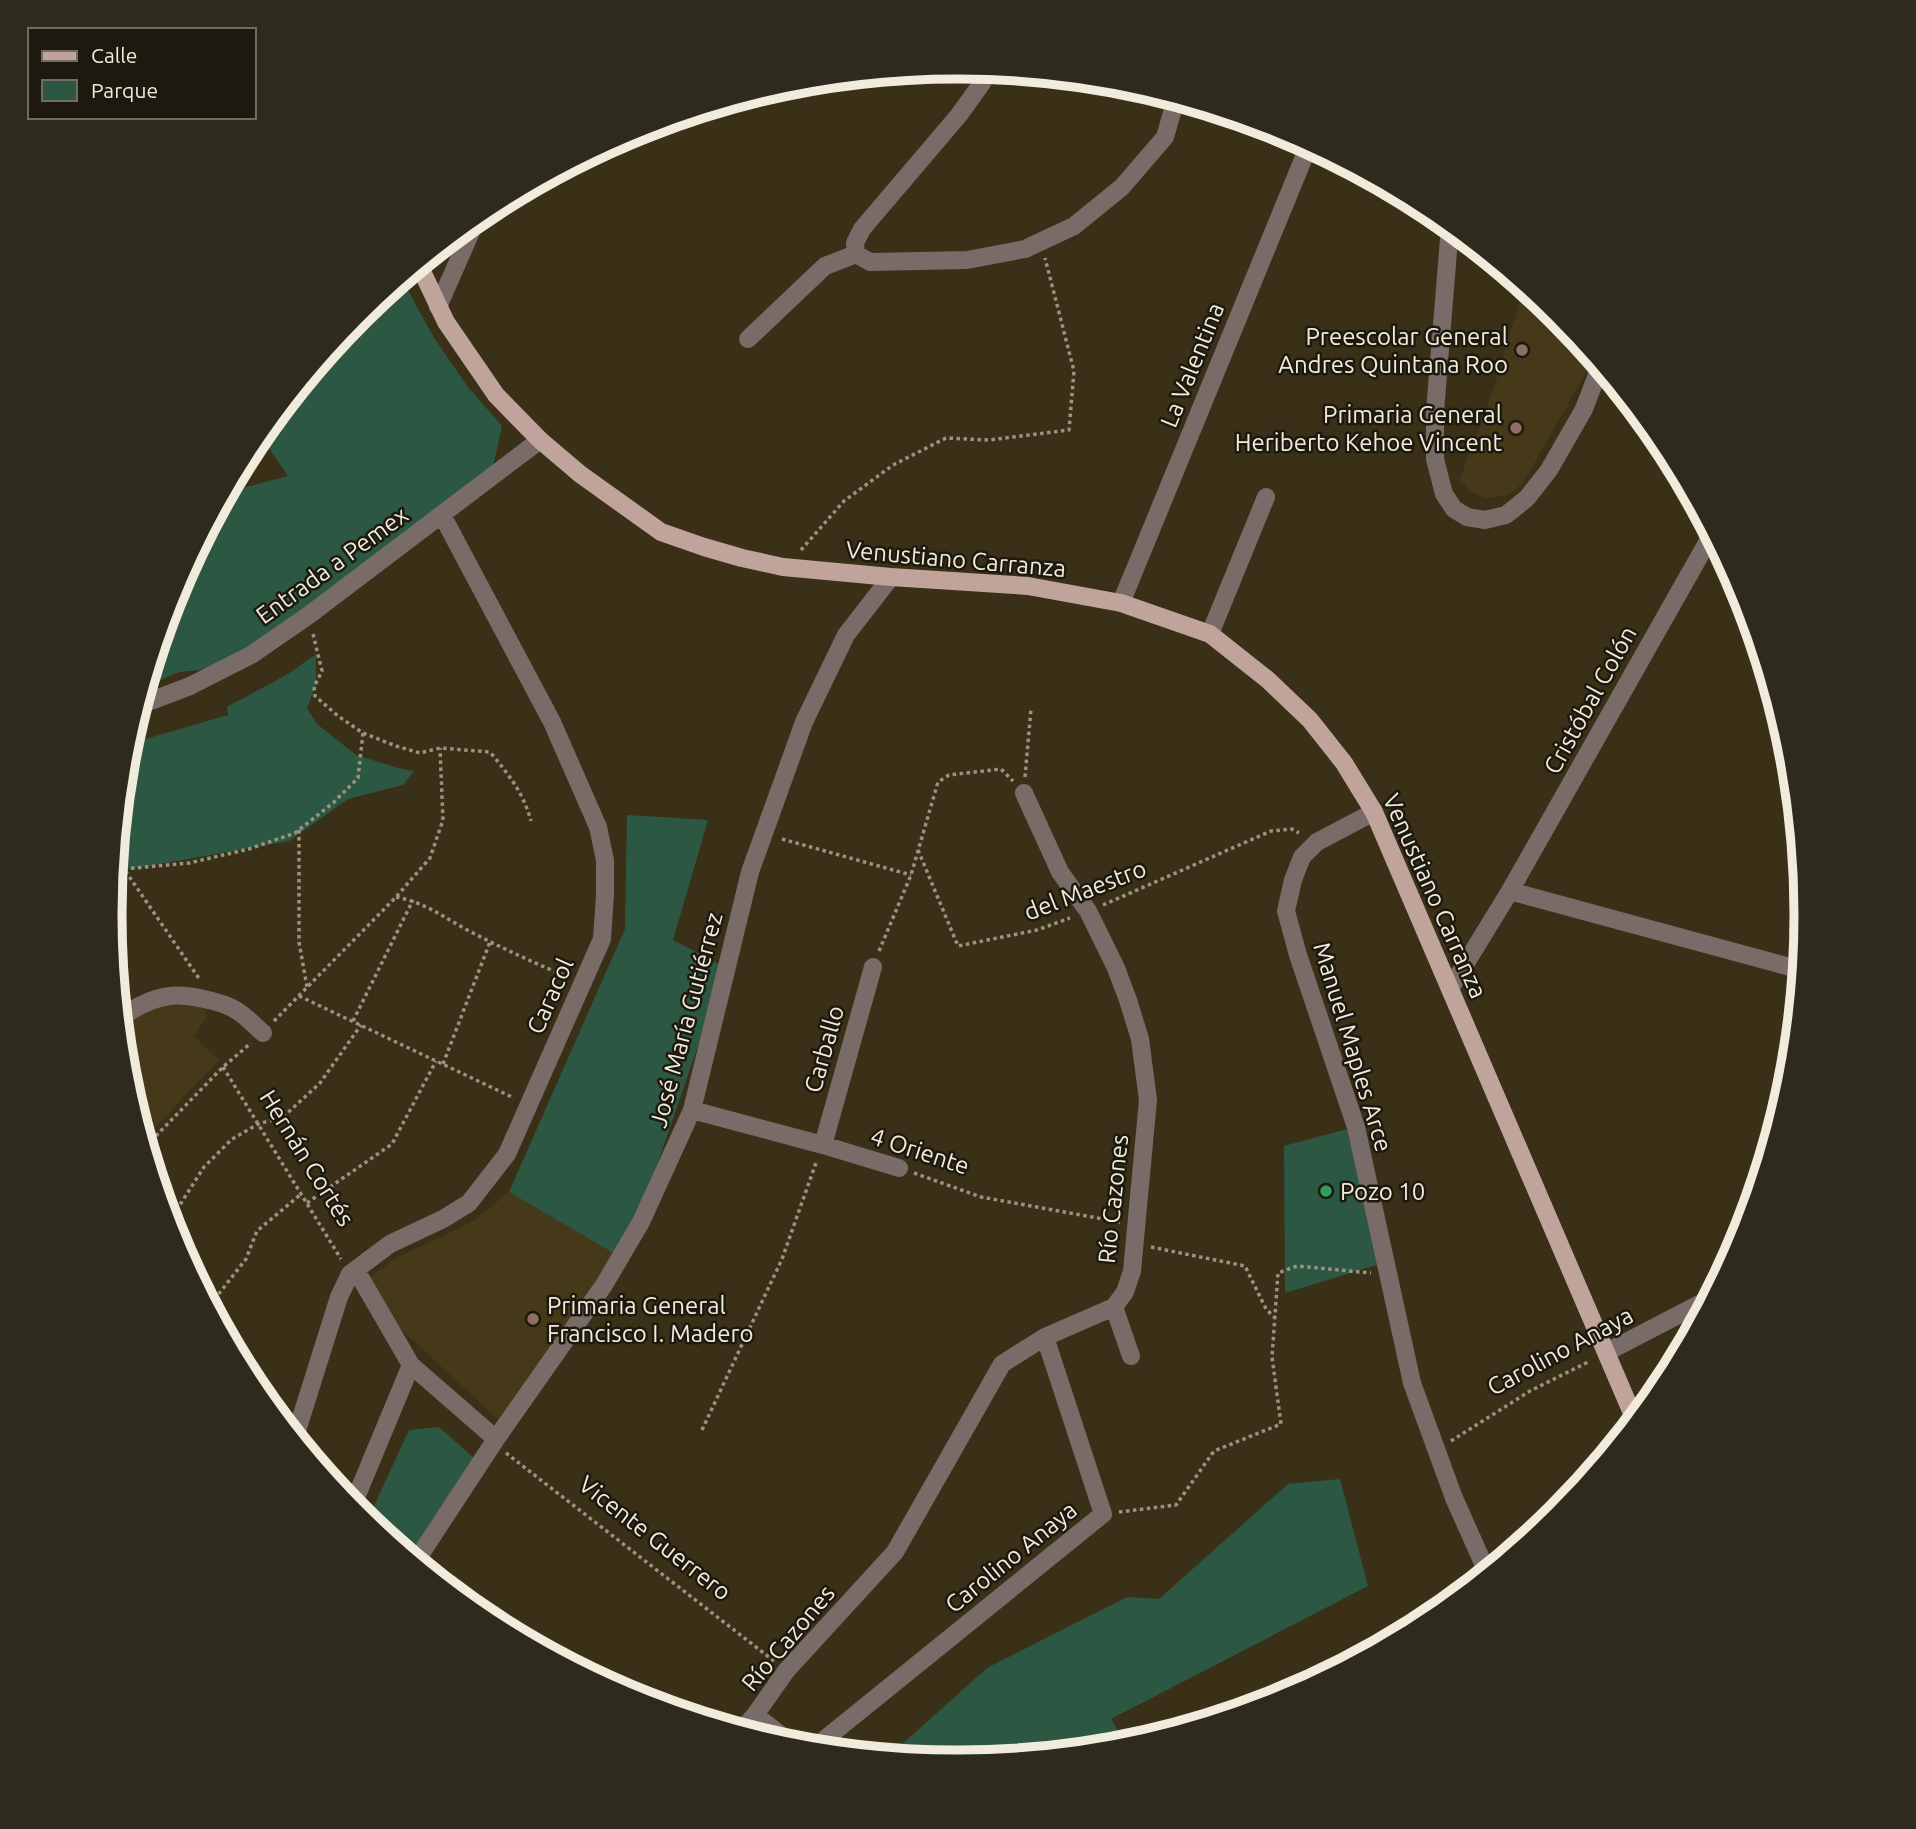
<svg xmlns="http://www.w3.org/2000/svg" width="1916" height="1829" font-family="Ubuntu,sans-serif">
<style>
.built{fill:#453919}
.green{fill:#2c5843}
.lines{fill:none;stroke-linecap:round;stroke-linejoin:round}
.path{stroke:#9b9380;stroke-width:3.5;stroke-dasharray:3.5 3.5;stroke-linecap:butt}
.minor{stroke:#796b67;stroke-width:18}
.major{stroke:#c0a49c;stroke-width:18}
.education-dot{fill:#8d6e63;stroke:#1d190e;stroke-width:2.5}
.leisure-dot{fill:#2e9e5b;stroke:#1d190e;stroke-width:2.5}
.labels{text-anchor:middle;dominant-baseline:central;stroke-width:5;stroke-linejoin:round;paint-order:stroke}
.poi-label{font-size:24px;fill:#f1ebdc;stroke:#1d190e;text-anchor:end}
.street-label{font-size:24px;fill:#f1ebdc;stroke:#1d190e}
.rim{fill:none;stroke:#f1ebdc;stroke-width:9}
</style>
<rect width="100%" height="100%" fill="#3a3017"/>
<path class="built" d="M1524,287L1558,315L1594,359L1523,483L1508,495L1485,498L1470,491L1460,479L1494,388Z
M181,999L204,1007L207,1017L194,1036L219,1060L144,1139L126,1080L121,1026L147,1006Z
M509,1192L615,1254L502,1423L393,1322L367,1279L396,1258L472,1222Z"/>
<path class="green" d="M405,285L434,338L468,387L502,426L492,471L286,627L219,668L179,672L145,687L175,590L227,492L288,476L260,435L358,316Z
M316,654V684L307,708L317,724L356,755L398,768L414,771L403,785L348,799L289,841L126,870L115,863L127,746L142,740L228,715L227,707L288,674Z
M627,815L708,820L673,940L725,967L639,1218L615,1254L509,1192L625,929Z
M1355,1127L1383,1263L1285,1293L1284,1146Z
M439,1427L482,1465L415,1561L367,1521L409,1430Z
M1340,1479L1368,1586L1111,1719L1126,1745L958,1762L889,1756L987,1668L1127,1597L1159,1599L1288,1484Z"/>
<g class="lines">
<path class="path" d="M252,446L264,441L261,434
M801,550L844,501L893,465L946,438L989,440L1069,430L1074,371L1045,258
M313,634L322,671L314,687L315,696L338,716L363,733L396,746L420,753L440,748L490,752C509,775 523,792 531,821
M1025,777L1031,709
M299,830V942L307,987
M782,839L911,875
M918,850L958,946L1037,930L1070,918
M115,862L124,869L200,980
M124,869L189,863L249,849L295,833L333,803L358,778L363,733
M396,897C424,902 445,918 469,931C502,948 534,963 568,977
M1103,905L1271,831L1292,829L1299,833
M879,951L911,875L938,782L949,775L1001,769L1013,781
M299,996L512,1097
M274,1021L396,897L430,858L443,820L440,748
M353,1021L413,900
M443,1064L490,942
M223,1067L341,1259
M146,1146L223,1067L251,1043
M914,1173L981,1197L1120,1222
M307,1203L392,1144L436,1061
M169,1222L204,1167L232,1139L258,1124L283,1117L320,1083L361,1025
M1151,1247L1245,1266L1266,1309L1275,1318
M210,1305L246,1259L257,1231L300,1195
M216,1317L237,1340L285,1407
M702,1430L782,1259L817,1160
M1451,1441L1530,1391L1590,1361
M506,1453L774,1661
M1119,1512L1176,1505L1214,1451L1281,1424L1272,1357L1278,1273L1297,1266L1371,1273"/>
<path class="minor" d="M1450,227L1435,411V459L1444,494L1454,509L1467,517L1485,520L1506,515L1527,498L1549,470L1584,409L1600,367
M856,254L870,262L967,260L1025,249L1074,226L1122,187L1165,137L1176,99
M856,254L855,243L862,229L959,115L982,83L988,69
M438,307L477,218
M748,339L825,266L856,254
M1121,603L1309,145
M1210,634L1266,497
M140,705L190,686L251,655L309,615L540,440
M1374,812L1317,842L1302,857L1293,880L1286,911L1298,955L1356,1127L1412,1383L1454,1498L1487,1572
M1510,891L1801,970
M1450,989L1510,891L1712,534
M120,1018C134,1008 153,998 170,996C186,994 220,1001 234,1009C244,1014 254,1025 263,1033
M692,1110L823,1145L899,1168
M823,1145L873,967
M356,1270L411,1365L496,1439
M1114,1307L1131,1356
M1607,1352L1709,1299
M295,1437L339,1297L350,1274L390,1244L443,1219L469,1203L507,1154L602,939L605,895V860L598,827L552,722L442,515
M352,1507L411,1365
M416,1561L496,1439L604,1285L641,1222L692,1110L750,872L804,722L846,635L891,577
M755,1715L795,1746
M741,1731L755,1715L786,1671L895,1552L1002,1364L1045,1337L1114,1307L1125,1292L1132,1271L1148,1100L1140,1039L1128,1000L1116,968L1088,911L1060,872L1024,793
M814,1748L1103,1514L1045,1337"/>
<path class="major" d="M419,265L446,322L496,395L540,440L580,474L661,532L704,547L742,558L783,567L891,577L1028,586L1121,603L1210,634L1268,680L1310,720L1344,763L1374,812L1635,1420"/>
</g>
<g class="education-dot">
<circle cx="1522" cy="350" r="7"/>
<circle cx="1516" cy="428" r="7"/>
<circle cx="533" cy="1319" r="7"/>
</g>
<circle class="leisure-dot" cx="1326" cy="1191" r="7"/>
<g class="labels">
<g class="poi-label">
<text x="1508" y="336">Preescolar General<tspan x="1508" dy="28">Andres Quintana Roo</tspan></text>
<text x="1502" y="414">Primaria General<tspan x="1502" dy="28">Heriberto Kehoe Vincent</tspan></text>
<text x="1340" y="1191" text-anchor="start">Pozo 10</text>
<text x="547" y="1305" text-anchor="start">Primaria General<tspan x="547" dy="28">Francisco I. Madero</tspan></text>
</g>
<g class="street-label">
<text transform="translate(1192 365) rotate(-68)">La Valentina</text>
<text transform="translate(956 559) rotate(5)">Venustiano Carranza</text>
<text transform="translate(332 565) rotate(-36)">Entrada a Pemex</text>
<text transform="translate(1590 700) rotate(-61)">Cristóbal Colón</text>
<text transform="translate(1085 890) rotate(-21)">del Maestro</text>
<text transform="translate(1435 896) rotate(66)">Venustiano Carranza</text>
<text transform="translate(550 996) rotate(-66)">Caracol</text>
<text transform="translate(686 1020) rotate(-75)">José María Gutiérrez</text>
<text transform="translate(1353 1047) rotate(73)">Manuel Maples Arce</text>
<text transform="translate(824 1049) rotate(-74)">Carballo</text>
<text transform="translate(920 1151) rotate(18)">4 Oriente</text>
<text transform="translate(307 1158) rotate(58)">Hernán Cortés</text>
<text transform="translate(1113 1199) rotate(-84)">Río Cazones</text>
<text transform="translate(1560 1351) rotate(-28)">Carolino Anaya</text>
<text transform="translate(655 1538) rotate(38)">Vicente Guerrero</text>
<text transform="translate(1011 1557) rotate(-39)">Carolino Anaya</text>
<text transform="translate(788 1638) rotate(-50)">Río Cazones</text>
</g>
</g>
<path d="M0 0H1916V1829H0ZM957 79H959A835 835 0 0 1 1794 914V915A835 835 0 0 1 959 1750H957A835 835 0 0 1 122 915V914A835 835 0 0 1 957 79Z" fill="#2e2a1e" fill-rule="evenodd"/>
<path class="rim" d="M957 79H959A835 835 0 0 1 1794 914V915A835 835 0 0 1 959 1750H957A835 835 0 0 1 122 915V914A835 835 0 0 1 957 79Z"/>
<rect x="28" y="28" width="228" height="91" fill="#1d190e" stroke="#726d60" stroke-width="2"/>
<rect x="42" y="51" width="35" height="10" fill="#c0a49c" stroke="#726d60" stroke-width="2"/>
<text x="91" y="63" font-size="21" fill="#f1ebdc">Calle</text>
<rect x="42" y="80" width="35" height="21" fill="#2c5843" stroke="#726d60" stroke-width="2"/>
<text x="91" y="98" font-size="21" fill="#f1ebdc">Parque</text>
</svg>
